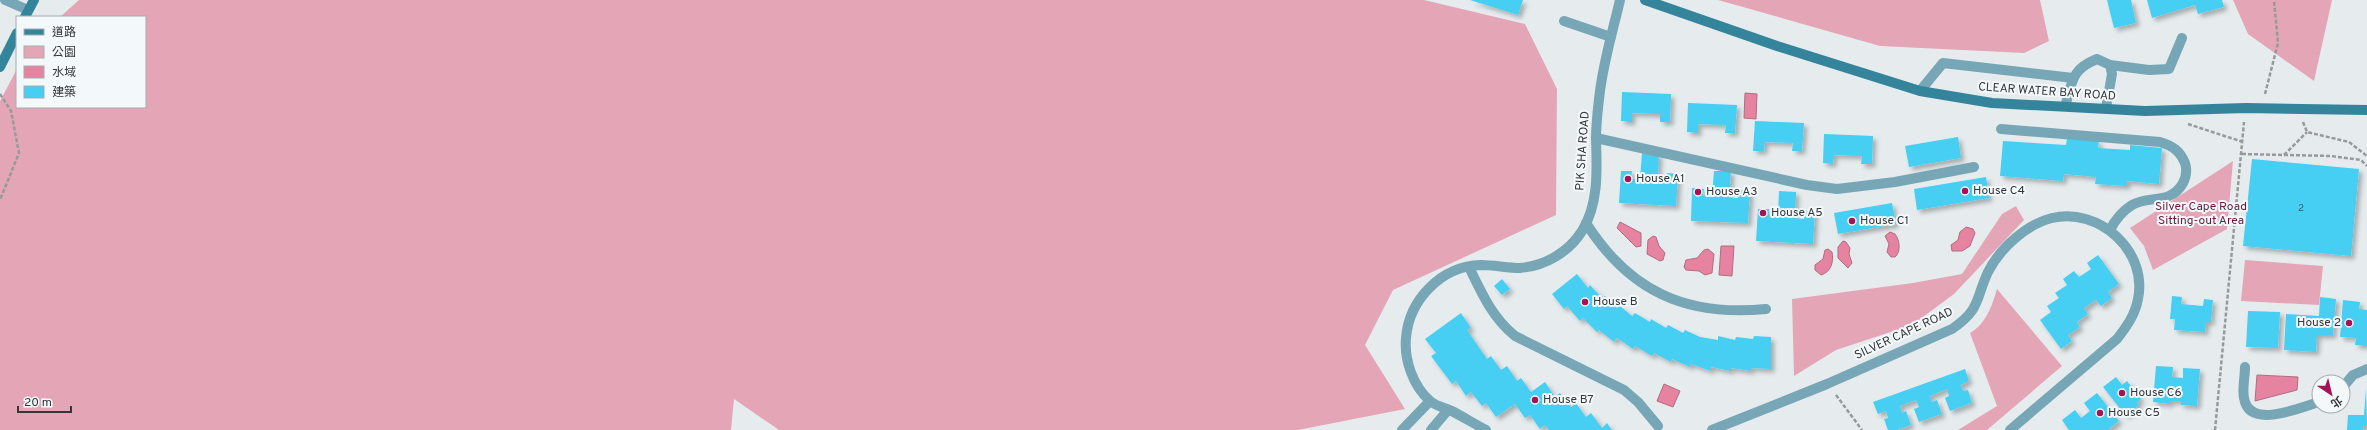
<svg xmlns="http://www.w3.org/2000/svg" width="2367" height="430" font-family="Overpass,'Noto Sans TC',sans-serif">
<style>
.green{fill:#e4a6b6}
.water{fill:#e683a0;stroke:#b16c80}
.building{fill:#46cef3;filter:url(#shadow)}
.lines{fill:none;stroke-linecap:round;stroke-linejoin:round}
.path{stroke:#969a9b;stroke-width:2.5;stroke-dasharray:4 2;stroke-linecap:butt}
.lane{stroke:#77a7b6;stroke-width:10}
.street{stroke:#77a7b6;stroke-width:10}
.secondary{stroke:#34859c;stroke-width:10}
.poi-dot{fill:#a41353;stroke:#f3f9fb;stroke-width:1.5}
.labels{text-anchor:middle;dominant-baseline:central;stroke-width:4;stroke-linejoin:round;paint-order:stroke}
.number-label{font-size:10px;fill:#385c66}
.street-label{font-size:12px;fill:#343637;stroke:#f3f9fb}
.poi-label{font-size:12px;fill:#343637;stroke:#f3f9fb;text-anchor:start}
.park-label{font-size:12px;fill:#6e1638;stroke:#f3f9fb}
</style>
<defs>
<filter id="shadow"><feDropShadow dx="3.5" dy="3.5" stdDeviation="2" flood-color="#0004"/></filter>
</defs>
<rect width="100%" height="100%" fill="#e6ecee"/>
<path class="green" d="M79,0H1424L1525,24L1557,89L1556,215L1393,290L1365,345L1405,409L1298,430H779L734,399L731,430H0V101L17,69V107H145V17H60Z
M1718,0H2040L2049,41L2024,53L1880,46Z
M2233,0H2332L2314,81L2248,34Z
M2233,161L2227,229L2153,270L2144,246L2130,228Z
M2016,206L2024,220L1954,294L1912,325L1836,350L1794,376L1792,299L1913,283L1962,274L2002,214Z
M2245,260L2323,266L2319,305L2241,301Z
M1997,289L2062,366L1987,430H1958L1997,406L1970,333C1986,324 1992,306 1997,289Z"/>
<path class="water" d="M1745,93L1757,94L1756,119L1744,118Z
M1620,222L1641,233V246L1636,247L1617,228Z
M1966,227L1973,229L1975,233L1970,246L1962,251H1952L1951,245L1958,240L1960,232Z
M1890,232L1895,234C1900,240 1901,252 1895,257H1891L1887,252L1889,244L1885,236Z
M1653,236L1656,237L1659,246L1665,253L1663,260L1660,261L1647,254L1648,240Z
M1843,241L1846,242L1850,248L1849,254L1852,263L1848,268L1838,258V247Z
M1721,246H1734L1732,276L1719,275Z
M1708,249L1714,254L1712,273L1705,275L1699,271L1686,270L1684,267L1686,260L1697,258L1704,250Z
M1828,249L1832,252C1834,262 1831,272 1821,275L1815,270V265L1823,259L1825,250Z
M2257,375L2298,377L2297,390L2255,401Z
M1664,384L1680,391L1673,407L1657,401Z"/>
<path class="building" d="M1470,0H1523L1518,15Z
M2107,0H2131L2136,23L2114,28Z
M2147,0H2222L2224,7L2198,14L2195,5L2152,18Z
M1622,92L1671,94L1670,122H1660V114L1632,113V122L1621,121Z
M1688,103L1737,105L1735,133H1725L1726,125L1698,124V133L1687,132Z
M1755,121L1804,123L1802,151H1792L1793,143L1765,142L1764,151H1753Z
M1824,134L1873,136L1872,164H1861L1862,156L1834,155L1833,164L1823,163Z
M1958,137L1961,158L1909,167L1905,146Z
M2067,139L2099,141L2098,148L2130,150V145L2162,148L2159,184L2127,181V186L2095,184L2096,177L2064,174L2063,181L2000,176L2003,141L2066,145Z
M1642,153L1659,154L1658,180L1667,181V173L1678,174L1676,206L1619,203L1621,171H1632L1631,179H1640Z
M2252,159L2359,169L2351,256L2243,246Z
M1714,171H1731L1729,198H1738L1739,190L1750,191L1748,223L1691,221L1692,188L1704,189L1703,196L1712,197Z
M1986,177L1989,198L1917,210L1914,189Z
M1779,191L1796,192L1795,218L1804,219V211H1815L1813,244L1756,241L1758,209H1769V217H1778Z
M1892,203L1896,224L1838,234L1834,213Z
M2098,255L2119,284L2108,292L2112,298L2101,306L2096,300L2084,308L2088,314L2077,322L2080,327L2068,335L2072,341L2061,349L2040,320L2051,312L2047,306L2059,298L2055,293L2067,285L2063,279L2074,271L2079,277L2091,269L2087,263Z
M1577,274L1588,288L1590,285L1602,298L1605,296L1617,308L1620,306L1632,316L1635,313L1650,322L1651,319L1666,328L1668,325L1683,333L1685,330L1700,337L1718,340V336L1735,340L1736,337L1753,339L1754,336L1771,337V369L1751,368V371L1731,368V371L1711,367V371L1691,364L1690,367L1672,359L1671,362L1654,353L1652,356L1635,346L1633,349L1617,338L1614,342L1599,330L1597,332L1583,318L1580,321L1567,306L1564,309L1552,294Z
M1502,279L1510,289L1502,295L1494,286Z
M2172,296L2182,297L2181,304L2203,306L2204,299L2213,300L2211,322H2206L2205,332L2174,330L2175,319H2170Z
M2320,297L2336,299L2333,335H2317L2316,352L2284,350L2286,314L2319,316Z
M2343,300L2360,302L2359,309L2367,310V346L2355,345L2356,338L2340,337Z
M2248,311L2280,312L2278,348L2246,347Z
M1461,313L1471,328L1467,330L1487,359L1491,356L1501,370L1507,366L1517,381L1521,378L1531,392L1545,382L1555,397L1560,393L1571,407L1576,403L1586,417L1591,413L1602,428L1607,423L1612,430H1549L1545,425L1540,429L1530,415L1525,418L1515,404L1496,417L1486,403L1482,406L1471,392L1466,396L1456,381L1452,384L1431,356L1436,353L1425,339Z
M2156,366L2173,367L2172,377L2183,378V368L2200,369L2197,406L2181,405V401H2170V404L2153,402Z
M1965,369L1969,381L1961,385L1963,391L1968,390L1972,403L1950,411L1945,398L1949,396L1947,389L1930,396L1932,402L1937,400L1942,414L1919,422L1914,409L1919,407L1916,400L1900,406L1902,413L1906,411L1911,425L1897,430H1888L1884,419L1888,418L1886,411L1878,414L1873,402Z
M2116,377L2122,385L2127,381L2141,399L2137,403L2139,405L2126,416L2103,387Z
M2366,389L2367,425H2364L2363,430H2347L2348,415H2364Z
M2097,393L2119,421L2108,430H2069L2062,420L2075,410L2081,418L2090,411L2084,403Z"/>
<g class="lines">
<path class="path" d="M0,94L11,111L19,153L0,200
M2265,94L2278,43L2274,0
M2303,122L2307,132L2349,142L2367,156
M2188,124L2243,142
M2242,154L2331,156L2361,160L2367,166
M2284,155L2307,132
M1836,395L1862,430
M2215,430L2244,122"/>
<path class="lane" d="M1564,21L1611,37
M2110,65L2149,70L2169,69L2182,38
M1920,91L1943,63L2073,78
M2001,129L2160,142C2173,146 2180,151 2185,163C2187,169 2186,177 2183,183C2171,205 2149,195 2132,205C2121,212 2115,220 2110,230
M1596,138L1807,185L1837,189L1895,182L1974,167
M1586,223C1629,291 1686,317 1766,309
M1469,267C1482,294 1492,317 1515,336L1624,390L1638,402L1658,426
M2245,367C2245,377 2242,389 2244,398C2249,430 2299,408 2319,402
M2343,387L2353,375L2367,369
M1431,430L1448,410"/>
<path class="street" d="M5,0L28,10
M2065,106C2073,82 2070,70 2097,59L2110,65L2112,74L2106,108
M1402,430L1430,401
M1486,430C1475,424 1463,417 1452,411C1445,408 1436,406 1430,401C1413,386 1404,360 1406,338C1409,300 1441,266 1481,265C1494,265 1507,268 1520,268C1545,266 1569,252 1582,231C1599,204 1597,169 1596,139C1596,124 1598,107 1600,91C1604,60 1613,30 1620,0
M1712,430L1827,384L1952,329C1981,309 1975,300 1988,272C2000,248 2027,224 2052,218C2099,207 2148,251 2138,299C2135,315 2127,326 2117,339L2010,430"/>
<path class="secondary" d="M1645,0L1777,46L1920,91L1992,103L2145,111L2246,108L2367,110
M25,17L34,0
M0,67L17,33"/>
</g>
<g class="poi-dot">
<circle cx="1628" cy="179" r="4"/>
<circle cx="1965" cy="191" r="4"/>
<circle cx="1698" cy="192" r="4"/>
<circle cx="1763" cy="213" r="4"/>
<circle cx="1852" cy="221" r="4"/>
<circle cx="1585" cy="302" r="4"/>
<circle cx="2349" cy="323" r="4"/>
<circle cx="2122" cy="393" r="4"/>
<circle cx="1535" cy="400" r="4"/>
<circle cx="2100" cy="413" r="4"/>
</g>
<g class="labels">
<g class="number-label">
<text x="2301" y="208">2</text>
</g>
<g class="street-label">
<text transform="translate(2047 92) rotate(4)">CLEAR WATER BAY ROAD</text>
<text transform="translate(1583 151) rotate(-86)">PIK SHA ROAD</text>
<text transform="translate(1904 334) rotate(-25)">SILVER CAPE ROAD</text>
</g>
<g class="poi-label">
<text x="1636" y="179">House A1</text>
<text x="1973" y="191">House C4</text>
<text x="1706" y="192">House A3</text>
<text x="1771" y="213">House A5</text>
<text x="1860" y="221">House C1</text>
<text x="1593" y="302">House B</text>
<text x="2341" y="323" text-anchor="end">House 2</text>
<text x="2130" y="393">House C6</text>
<text x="1543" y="400">House B7</text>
<text x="2108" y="413">House C5</text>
</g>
<g class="park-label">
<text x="2201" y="207">Silver Cape Road<tspan x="2201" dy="14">Sitting-out Area</tspan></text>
</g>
</g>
<rect x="16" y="16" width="130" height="92" fill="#f3f9fb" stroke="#a7abad"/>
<rect x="24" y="29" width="20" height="6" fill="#34859c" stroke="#a7abad"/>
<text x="52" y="36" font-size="12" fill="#343637">道路</text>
<rect x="24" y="46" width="20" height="12" fill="#e4a6b6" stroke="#a7abad"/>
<text x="52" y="56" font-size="12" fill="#343637">公園</text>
<rect x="24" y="66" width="20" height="12" fill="#e683a0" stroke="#a7abad"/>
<text x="52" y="76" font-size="12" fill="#343637">水域</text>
<rect x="24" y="86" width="20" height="12" fill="#46cef3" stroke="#a7abad"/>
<text x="52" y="96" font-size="12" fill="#343637">建築</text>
<g transform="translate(2331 394) rotate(145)"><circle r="19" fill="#f3f9fb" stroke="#a7abad"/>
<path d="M0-3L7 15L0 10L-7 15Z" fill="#a41353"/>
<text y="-6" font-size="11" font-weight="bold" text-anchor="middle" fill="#343637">北</text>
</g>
<path d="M18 406v6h53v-6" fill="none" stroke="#343637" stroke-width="2"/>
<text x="24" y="406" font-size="12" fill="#343637" stroke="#f3f9fb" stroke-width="3" paint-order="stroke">20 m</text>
</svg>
